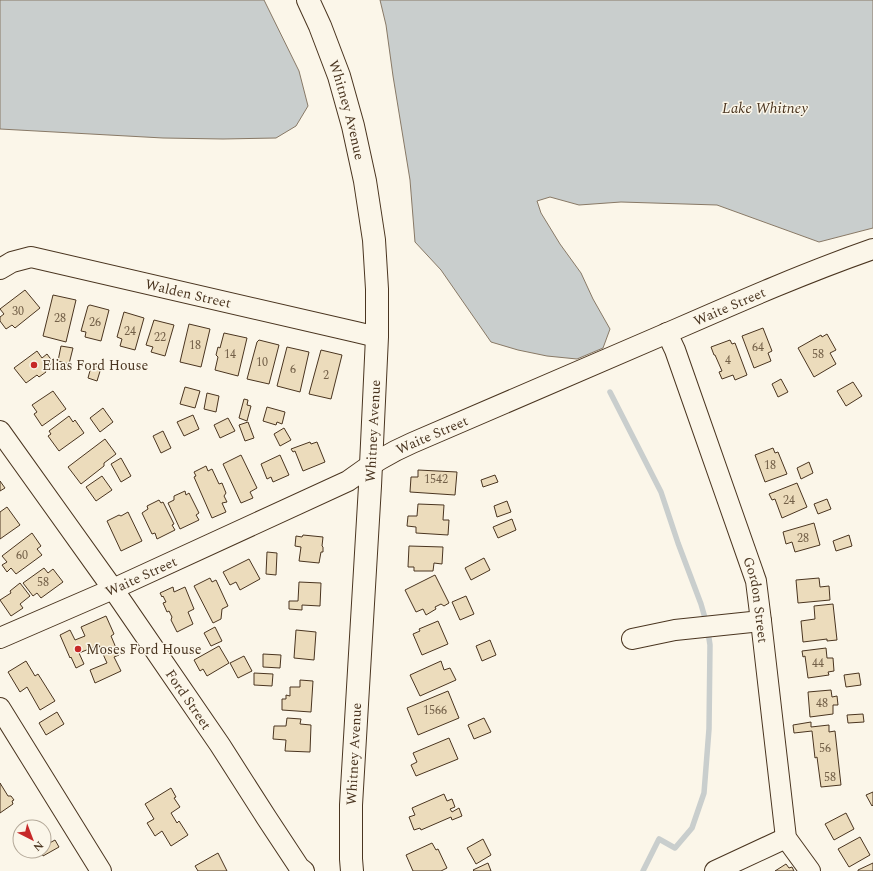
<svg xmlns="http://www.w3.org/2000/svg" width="873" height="871" font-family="Spectral,serif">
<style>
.water{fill:#c9cecd;stroke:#887966}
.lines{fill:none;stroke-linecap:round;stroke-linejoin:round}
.stream{stroke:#c9cecd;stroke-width:5.5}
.building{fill:#ecdcbc;stroke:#4a3520}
.minor-casing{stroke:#4a3520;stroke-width:22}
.major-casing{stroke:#4a3520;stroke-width:24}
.minor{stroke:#fbf6e9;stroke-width:20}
.major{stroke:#fbf6e9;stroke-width:22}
.poi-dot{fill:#c62828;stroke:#fbf6e9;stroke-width:1.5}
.labels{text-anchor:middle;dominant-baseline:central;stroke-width:3;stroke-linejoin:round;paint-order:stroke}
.number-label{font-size:12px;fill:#725f47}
.street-label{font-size:14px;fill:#4a3520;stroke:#fbf6e9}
.poi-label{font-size:14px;fill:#4a3520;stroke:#fbf6e9;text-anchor:start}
.water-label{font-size:15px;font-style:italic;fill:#4a3520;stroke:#fbf6e9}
</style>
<rect width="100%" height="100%" fill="#fbf6e9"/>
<path class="water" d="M0,0H264L299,71L308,106L296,126L276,138L223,139L163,138L0,129Z
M380,0H873V228L819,242L717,205L621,202L579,205L550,197L537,201L541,213L560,244L581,273L593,299L610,329L603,348L577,359L547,356L518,350L491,342L441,270L415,242L410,180L393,76L386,25Z"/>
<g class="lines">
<path class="stream" d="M610,392L661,492L678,543L701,604L707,625L710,645L709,729L704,793L692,828L675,848L659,839L643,871"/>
</g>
<path class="building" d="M25,290L40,308L15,328L12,325L6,329L0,321V317L4,314L0,309Z
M53,295L76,300L66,342L43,336Z
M90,305L109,310L101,341L85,337L86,332L81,331L88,306Z
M124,312L144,318L135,350L120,346L122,339L117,337Z
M154,320L174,325L165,356L151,352L153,347L146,345Z
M189,324L210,329L201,367L180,362Z
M763,328L772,351L768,353L771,361L754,368L742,336Z
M224,333L247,338L238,376L215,370L218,357L216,355L218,347L220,348Z
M827,334L836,350L830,353L836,364L814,377L798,348L821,335L822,337Z
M259,340L279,345L269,384L247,379L257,342Z
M730,340L732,344L735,343L747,375L735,380L733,375L722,379L719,372L722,371L715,355H714L711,347Z
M61,346L73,348L69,364L58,361Z
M287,347L309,352L300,392L277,386Z
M321,350L342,355L331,399L309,394Z
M37,351L42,358L47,354L53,362L44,369L46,372L39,377L37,375L26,383L14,368Z
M94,366L101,368L97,381L88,378L91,367Z
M781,379L788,392L778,397L772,384Z
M853,382L862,396L846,406L837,391Z
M185,387L200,391L195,408L180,404Z
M53,391L66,409L42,426L34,414L37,412L32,405Z
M207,393L219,396L216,412L204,409Z
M244,399L248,400L247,405L251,406L247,421L239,418Z
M267,407L285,412L282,424L277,422L276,425L263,421Z
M103,408L113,422L100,432L90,418Z
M193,415L199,429L184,436L177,422Z
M69,416L73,422L75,420L84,433L59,451L48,436L51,434L49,431Z
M228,418L235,431L220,438L214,425Z
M248,422L254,438L245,441L239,425Z
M284,428L291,440L280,446L274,434Z
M163,431L171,448L161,453L153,436Z
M105,439L116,454L104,463V466L81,484L68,467Z
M310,442L311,444L317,442L325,462L303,471L295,451L293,452L291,449Z
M773,448L775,453L778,452L787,474L765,482L755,455Z
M241,455L257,488L250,492L253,498L241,503L223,464Z
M280,455L289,475L273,482L271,477L267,479L261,464Z
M121,458L131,476L121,482L111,464Z
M809,462L813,473L801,479L797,468Z
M206,466L208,471L212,469L219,484L222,483L226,493L224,496L227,502L222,503L226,512L212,518L194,477L196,476L194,472Z
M418,470L457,472L455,495L410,492L411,477H418Z
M495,475L498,482L483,487L481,480Z
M102,476L112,490L96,501L86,487Z
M0,481L5,488L0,491Z
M797,483L807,507L782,518L775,499L772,500L769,494Z
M185,491L186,495L189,493L199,513L196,515L199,520L180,529L168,503L174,500V496Z
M827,499L831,509L818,514L814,504Z
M159,500L161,503L163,502L174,524L172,525L175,530L157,539L155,533L152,534L142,513L148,509L147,506Z
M507,501L511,512L497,517L494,506Z
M418,504L444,505L443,520H449L448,535L416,533V527L407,526L408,516H417Z
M7,507L20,525L0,539V512Z
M128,512L142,541L121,551L107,521L119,515L121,516Z
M512,519L516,530L498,538L493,527Z
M814,523L820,545L795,552L792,542L786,544L783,532Z
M32,533L41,546L37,549L42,555L16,574L11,568L7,572L2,565L7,562L2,556Z
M303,535L323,537L322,546L323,547V552H321L319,563L299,561L301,547L295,546L296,536L302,537Z
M849,535L852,546L836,551L833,541Z
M409,546L443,547L442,564L434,563L433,571H414V567H408Z
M267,552L277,553L276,575L266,574Z
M484,558L490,570L471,580L465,568Z
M249,559L260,579L240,590L236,582L230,585L223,572Z
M44,568L48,573L53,569L63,582L41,598L37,593L33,596L23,583Z
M435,575L449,603L444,606L441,604L435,607L436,609L426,615L423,609L416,612L405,590Z
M210,578L212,582L216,580L228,606L222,609L221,619L213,623L194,586Z
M819,578L820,587L829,586L830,600L798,603L796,580Z
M299,582L321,583L320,606L302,605V610L289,609V601H298Z
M20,583L30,596L20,604L23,608L11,616L0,600L11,593L10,591Z
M173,587L174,592L185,587L194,609L188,612L193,624L177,632L171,620L172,617L169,611L167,612L163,603L166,602L163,596L162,597L160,593Z
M466,596L474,614L460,620L452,602Z
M833,604L837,640L827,641V639L803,642L801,621L815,619L814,606Z
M106,616L114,634L111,636L119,655L114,657L121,671L95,683L90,670L107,663L99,645L79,653L84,664L76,668L71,657L70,658L60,635L70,630L75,640L85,636L81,627Z
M438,621L448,644L422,655L413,634L420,631L419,629Z
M215,627L222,641L211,646L204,633Z
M296,630L316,632L314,660L294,658Z
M490,640L496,655L482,661L476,646Z
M219,646L229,663L207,676L203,669L200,671L194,660Z
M826,648L827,658H833L834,671L828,672L829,675L808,678L805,656L803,657L802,651Z
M263,654L281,655L280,668L263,667Z
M244,656L252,671L238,678L230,663Z
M26,661L35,676L38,674L55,701L40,710L27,687L20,692L8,672Z
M441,661L444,670L450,668L456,680L420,696L410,675Z
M254,673L273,674L272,686L254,685Z
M859,673L861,685L846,687L844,675Z
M300,680L313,681L311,712L282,710V699H286V695L290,696V687H300Z
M831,690L832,697L837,696L838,705H833V714L810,717L808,692Z
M448,691L459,718L418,735L407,708Z
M57,712L64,724L46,735L39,723Z
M863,714L864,722L848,723L847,715Z
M287,718L301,719L300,724L311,725L310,752L285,751L286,740L273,739L274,726H286Z
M484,718L491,732L474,739L468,725Z
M811,722V727L829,725V732L835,731L841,785L821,787L817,757L815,758L812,731L794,733L793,725Z
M449,738L458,759L416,776L411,765L417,762L413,753Z
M0,783L8,796H11L14,800L12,801L13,804L0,813Z
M171,788L176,797L174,798L180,807L171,813L177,823L179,821L188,835L171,846L162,831L155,836L147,823L154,819L145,804Z
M873,792V805L872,806L866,795Z
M444,794L447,801L452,799L455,807L450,809L452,812L459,808L462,816L452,820L451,817L421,830L420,828L414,830L409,817L415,815L412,808Z
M846,813L854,829L834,840L825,824Z
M860,837L870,855L849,867L838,849Z
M483,839L491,855L476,864L467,848Z
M55,840L59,847L43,856L40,851H44V846Z
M432,843L436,850L438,849L447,868L441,871H413L406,855Z
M218,853L227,871H198L195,866Z
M488,863L491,871H474L473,870Z
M873,863V871H858V870Z
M786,864L789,868L792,867L794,871H775Z"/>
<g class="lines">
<g class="minor-casing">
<g id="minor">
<path id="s1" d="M0,269L12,262L31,257L356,332L377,337"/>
<path id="s2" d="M667,333L675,350L756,581L761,621L786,838L810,871"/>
<path id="s3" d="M0,431L113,589L220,745L266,817L299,867L304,871"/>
<path id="s4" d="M0,638L113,589L348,481C368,466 389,453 412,443C501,405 590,367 679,328C743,300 807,272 873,249"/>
<path d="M632,639L675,630L761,621"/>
<path d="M0,708L101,871"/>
<path d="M715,871L786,838"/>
</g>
</g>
<g class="major-casing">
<g id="major">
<path id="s5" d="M308,0L320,26L339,76L353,126L365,181L374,240L377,289V337L370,486L351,805V859L352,871"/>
</g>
</g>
<use href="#minor" class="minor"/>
<use href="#major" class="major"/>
</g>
<g class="poi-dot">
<circle cx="34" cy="365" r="4"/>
<circle cx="78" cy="649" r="4"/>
</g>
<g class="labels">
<g class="number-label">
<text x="18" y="311">30</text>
<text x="60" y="318">28</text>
<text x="95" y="322">26</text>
<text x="130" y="331">24</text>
<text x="160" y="337">22</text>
<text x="195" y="345">18</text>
<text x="758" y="347">64</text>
<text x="230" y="354">14</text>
<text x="818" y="354">58</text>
<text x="728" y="360">4</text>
<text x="262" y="362">10</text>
<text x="293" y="369">6</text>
<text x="326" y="375">2</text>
<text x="770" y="465">18</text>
<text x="436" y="479">1542</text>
<text x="789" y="500">24</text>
<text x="803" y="538">28</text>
<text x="22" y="555">60</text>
<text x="43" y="582">58</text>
<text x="818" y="663">44</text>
<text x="822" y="703">48</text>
<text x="435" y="710">1566</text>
<text x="825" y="748">56</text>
<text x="830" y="777">58</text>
</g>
<g class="street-label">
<text stroke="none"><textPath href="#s5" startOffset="117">Whitney Avenue</textPath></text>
<text stroke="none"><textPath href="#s1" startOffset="195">Walden Street</textPath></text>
<text stroke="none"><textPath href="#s4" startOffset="802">Waite Street</textPath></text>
<text transform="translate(373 431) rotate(-87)">Whitney Avenue</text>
<text stroke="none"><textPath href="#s4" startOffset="478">Waite Street</textPath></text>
<text stroke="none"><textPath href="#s4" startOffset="154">Waite Street</textPath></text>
<text stroke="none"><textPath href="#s2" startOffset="282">Gordon Street</textPath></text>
<text stroke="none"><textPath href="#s3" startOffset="328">Ford Street</textPath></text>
<text transform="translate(354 754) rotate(-87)">Whitney Avenue</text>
</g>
<g class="poi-label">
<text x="42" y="365">Elias Ford House</text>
<text x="86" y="649">Moses Ford House</text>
</g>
<g class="water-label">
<text x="765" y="108">Lake Whitney</text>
</g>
</g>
<g transform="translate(32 839) rotate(138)"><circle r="19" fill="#fbf6e9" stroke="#b4a999"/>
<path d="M0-3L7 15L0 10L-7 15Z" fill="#c62828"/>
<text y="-6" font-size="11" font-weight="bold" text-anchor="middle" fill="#4a3520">N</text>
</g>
</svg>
